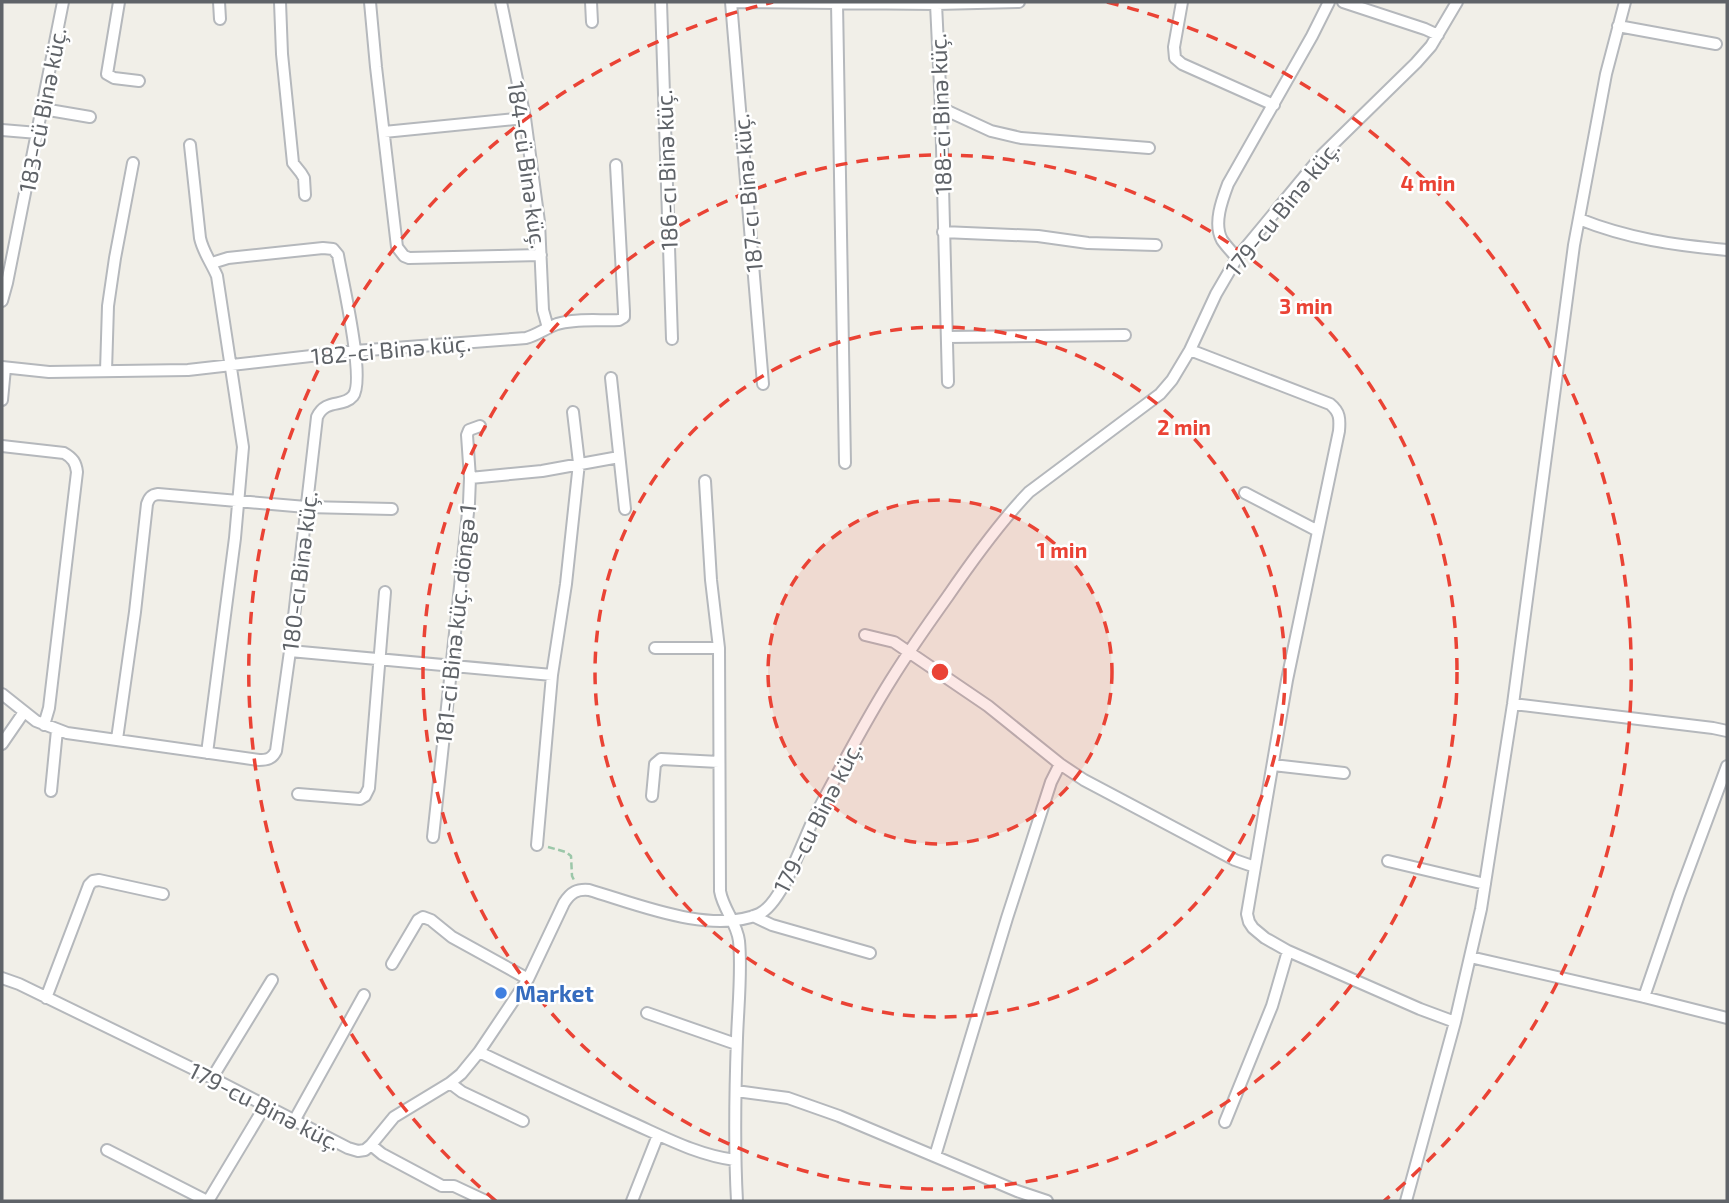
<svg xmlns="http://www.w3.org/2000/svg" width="1729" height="1203" font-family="'Exo 2',sans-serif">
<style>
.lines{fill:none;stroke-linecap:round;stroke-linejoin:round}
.minor-casing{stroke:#b5b8bc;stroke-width:14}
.path{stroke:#9cc7a9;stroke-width:2.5;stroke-dasharray:7 3.5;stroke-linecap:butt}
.minor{stroke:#fff;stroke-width:10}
.ring{fill:none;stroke:#ea4335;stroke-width:3.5;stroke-dasharray:12 9}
.shop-dot{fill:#3f7fe0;stroke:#fff;stroke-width:2.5}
.labels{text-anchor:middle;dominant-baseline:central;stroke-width:5;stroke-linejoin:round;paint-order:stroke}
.street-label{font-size:23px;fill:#5f6368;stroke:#fff}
.shop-label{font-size:23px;font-weight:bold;fill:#366cbe;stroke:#fff;text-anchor:start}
.centre{fill:#ea4335;stroke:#fff;stroke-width:3.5}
.ring-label{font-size:21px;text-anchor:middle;font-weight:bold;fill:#ea4335;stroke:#fff;stroke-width:5;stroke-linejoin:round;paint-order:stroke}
</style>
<rect width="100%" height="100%" fill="#f1efe8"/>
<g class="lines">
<g class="minor-casing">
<path id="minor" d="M119,2L107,74L114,78L139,81
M219,2L220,19
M280,2L282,54L293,163L301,173L304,178L305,195
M370,2L376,67L397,247L404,256L409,258L541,255
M501,2L525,118L539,222L543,310L548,328
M591,2L592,22
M661,2L672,339
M731,2L763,384
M736,2L936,4L941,108L948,382
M1182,2L1174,47L1175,58L1182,64L1274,105
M1343,2L1425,29L1438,35
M837,3L845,463
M936,4L1019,2
M1618,26L1716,44
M941,108L991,131L1021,138L1149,148
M43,109L90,117
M2,130L38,133
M384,132L525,118
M190,145L200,238C203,252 211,262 217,276L243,447L235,538L207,753
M1579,219C1629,239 1674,245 1727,250
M943,232L1038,236L1088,243L1156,245
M1237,258C1232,252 1226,246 1222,240C1213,224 1222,200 1228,184L1312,36L1329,2
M2,301L7,283L63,2
M947,337L1125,335
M1190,350L1330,404C1340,412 1340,419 1339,431L1287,680L1247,914L1249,922L1253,928L1265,938L1288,951L1420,1009L1455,1022
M2,367L49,372L188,370L355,351L526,338C537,335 546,328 557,324C576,318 600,321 619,320L624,317V311L616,165
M106,371L108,306L115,258L133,163
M611,378L625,509
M2,400L5,368
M2,446L64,453C73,458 76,463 77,472L49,708L44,725
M470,478L467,435L469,430L480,426
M705,481L711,580L719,648L720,891C723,909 737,923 739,941C742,971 738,1008 737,1038C735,1093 734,1147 737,1201
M1245,493L1318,531
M865,635L894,642L988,706L1060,764L1084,780L1235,860L1255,867
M655,648H719
M290,651L552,675
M2,694L36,721L67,733L259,760C267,760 272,759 276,751L290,651L317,417C326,398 343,408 353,396C366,380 342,279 338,255L333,249L323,248L228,258L212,263
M1513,704L1713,728L1727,731
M117,739L135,612L147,504C149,498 151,495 158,494L306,507L392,509
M2,744L24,712
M1273,765L1344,773
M51,791L57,730
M298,794L360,799L365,796L369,788L385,592
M652,796L655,764L661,759L719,762
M433,837L469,503L470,478L542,471L619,457
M537,845L552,675L566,584L579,463L573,412
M1388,861L1485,884
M753,916L772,925L870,953
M1470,957L1644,997L1727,1018
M392,964L418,920L423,917L431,920L452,937L528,979
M2,978L19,984L212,1078L348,1148L358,1151L365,1150L371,1145L394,1117L450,1083L461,1074L479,1052L528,979L564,903C571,892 577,889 589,890C637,904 711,935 759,914C783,903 803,839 816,814C840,769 864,723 891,680C909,651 928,624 948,596C972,561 999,523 1029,492L1160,394L1172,380L1190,350L1216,294L1237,258L1323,154L1416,63L1431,46L1457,2
M1644,997L1679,895L1727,766
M46,998L89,885L93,881L99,880L163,894
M647,1013L736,1044
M479,1052C529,1076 579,1099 630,1122C664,1137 697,1155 735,1160
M212,1078L272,980
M450,1083L462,1092L523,1121
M736,1091L788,1098L839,1116L1017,1191L1047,1201
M294,1121L364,995
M1225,1122L1272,1006L1288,951
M371,1145L382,1154L442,1186H454L486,1201
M107,1150L207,1201
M935,1156L1007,918L1051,782L1060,764
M208,1201L265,1106
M632,1201L658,1135
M1406,1201L1455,1022L1481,909L1513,704L1574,245L1606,74L1625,2"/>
</g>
<path class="path" d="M548,847L566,852L571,856L572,876L574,880"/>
<use href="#minor" class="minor"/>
</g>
<circle cx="940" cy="672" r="172" fill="#ea4335" fill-opacity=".12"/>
<g class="ring">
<circle cx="940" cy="672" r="172"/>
<circle cx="940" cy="672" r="345"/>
<circle cx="940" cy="672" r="517"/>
<path d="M496 1201A690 690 0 0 1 773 2M1107 2A690 690 0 0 1 1384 1201"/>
</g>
<circle class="shop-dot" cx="501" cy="993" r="7"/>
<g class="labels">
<g class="street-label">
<text transform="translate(42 110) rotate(-79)">183-cü Binə küç.</text>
<text transform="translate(940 114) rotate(-92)">188-ci Binə küç.</text>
<text transform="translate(528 165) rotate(82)">184-cü Binə küç.</text>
<text transform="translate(666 170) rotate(-92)">186-cı Binə küç.</text>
<text transform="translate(747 193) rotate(-95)">187-cı Binə küç.</text>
<text transform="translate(1282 208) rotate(-51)">179-cu Binə küç.</text>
<text transform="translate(391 349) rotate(-5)">182-ci Binə küç.</text>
<text transform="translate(299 571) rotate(-83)">180-cı Binə küç.</text>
<text transform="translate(455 624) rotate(-84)">181-ci Binə küç. döngə 1</text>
<text transform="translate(817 817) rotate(-63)">179-cu Binə küç.</text>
<text transform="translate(265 1106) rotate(27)">179-cu Binə küç.</text>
</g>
<g class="shop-label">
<text x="515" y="993">Market</text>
</g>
</g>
<circle cx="940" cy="672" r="10" class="centre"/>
<g class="ring-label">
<text x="1428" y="191">4 min</text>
<text x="1306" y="314">3 min</text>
<text x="1184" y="435">2 min</text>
<text x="1062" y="558">1 min</text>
</g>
<rect width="1729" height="1203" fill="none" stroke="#5f6368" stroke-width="7"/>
</svg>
